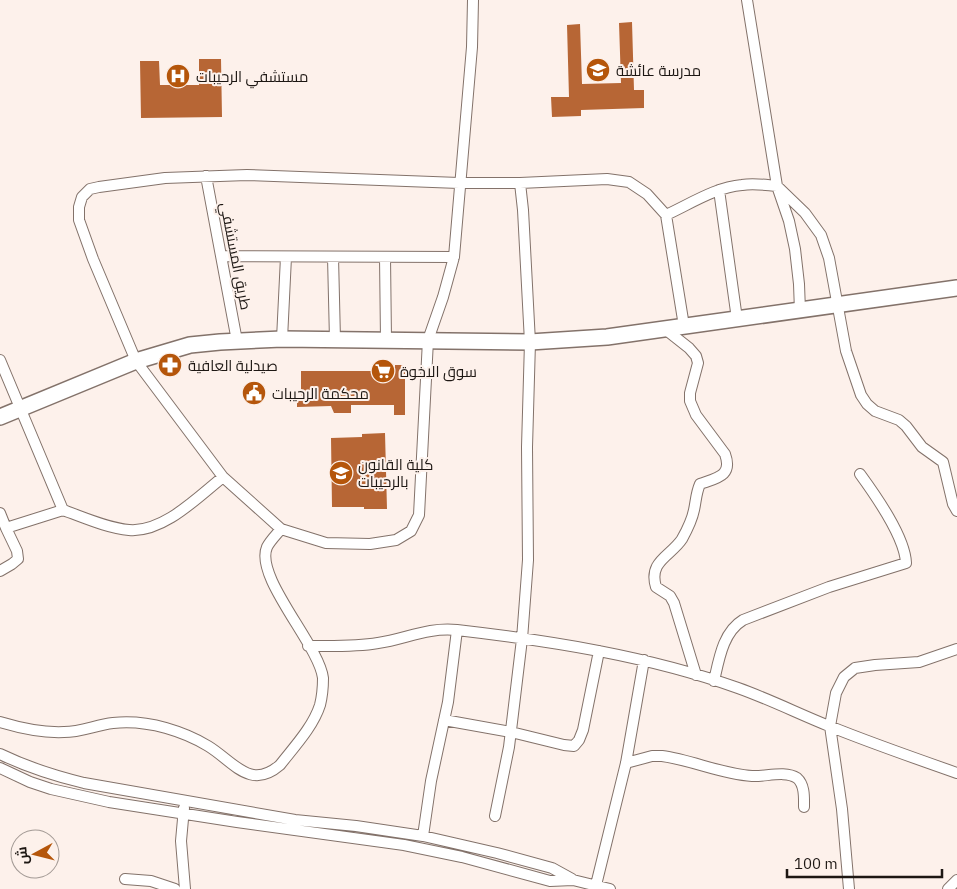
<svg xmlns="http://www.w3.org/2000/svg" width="957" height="889" font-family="'IBM Plex Sans',Cairo,sans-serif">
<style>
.building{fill:#b76635}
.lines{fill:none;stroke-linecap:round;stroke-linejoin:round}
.minor-casing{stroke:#83726a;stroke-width:12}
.secondary-casing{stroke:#83726a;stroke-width:18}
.minor{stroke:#fff;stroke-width:10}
.secondary{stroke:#fff;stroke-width:15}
.labels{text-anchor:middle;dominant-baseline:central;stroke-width:4;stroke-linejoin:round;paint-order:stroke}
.poi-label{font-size:15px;fill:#1d1713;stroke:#fdf1eb;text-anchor:start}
.street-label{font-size:15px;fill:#1d1713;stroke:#fdf1eb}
</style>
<rect width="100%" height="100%" fill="#fdf1eb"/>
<path class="building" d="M632,22L634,90H644V108L581,110V116L552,117L551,97H569L567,25L580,24L582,84L621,83L619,23Z
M199,59H221L222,117L141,118L140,61H159L160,85H199Z
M395,365H405V415H394V405H351V413H334L331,406L297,407V398L301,397V371H395Z
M385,433L387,509H364V507H332L331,438L362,437V434Z"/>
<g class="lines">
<g class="minor-casing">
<path id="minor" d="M473,0L472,47L454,257L443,297L428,340L419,515L411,531L396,540L370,544L326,543L281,529L223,477L136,361L93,259L79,220V207L82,197L90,189L99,187L165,178L247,175L459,183H520L607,179L629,182L647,194L666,215L684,326
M747,0L777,186L789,221L795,249L799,284L800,311
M206,176L237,341
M719,190L737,319
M666,215C690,204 716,187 742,185C754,183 765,185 777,186L805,213L821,235L829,258L846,351L861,395L867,404L875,411L899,420L906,426L922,447L943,462L953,504L957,511
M221,256L454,257
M333,257L335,340
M385,257L386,340
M665,329L689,348L696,356L698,363L690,393V401L696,415L725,454C733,476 717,478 700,484C696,493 696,501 694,510C692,520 687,530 682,539C671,556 648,561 656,587L670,596L674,603L696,675
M282,339L286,257
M0,360L63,510C83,517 107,528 129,530C163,533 198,497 223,477
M0,513L6,528L63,510
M0,571L12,564L18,559L17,551L6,528
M308,646C331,646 355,647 378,643C406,639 427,627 457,630
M714,681C719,659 723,632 743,620L829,587L906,563C905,537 876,496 860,474
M444,720L511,732L564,745L574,746L579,740L583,730L599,651
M0,722C20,728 43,733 64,732C81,732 96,725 113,723C131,721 148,723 166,728C180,732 195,738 208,746C233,761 250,791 280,765C294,747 313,727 320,705C322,697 323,686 323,678C319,645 254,577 267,547C270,541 276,535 281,529
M0,754C27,767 55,776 84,783L295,820L356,826L423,836L497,853L552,868L572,879
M626,763L652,756H662C692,760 721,774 752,776C765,777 785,770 797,778C805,785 804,798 804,807
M0,768L30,782L51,789L109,802L237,822L404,845L462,857L550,881L573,880L610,889
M184,808L181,841L185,889
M495,816L509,747L522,639L528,560L527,447L530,342L523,210L520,183
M423,836L431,781L448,702L457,630C552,641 648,656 738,688C769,699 799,714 829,726C871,743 914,758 957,773
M125,879L151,881L175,889
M596,885L626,763L644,660
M849,889L842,809L830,726L836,693L844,677L855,668L875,665L919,662L957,649
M948,889L957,880"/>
</g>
<g class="secondary-casing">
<path id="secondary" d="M0,417L136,361L190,345L220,342L282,339L530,342L607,337L957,288"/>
</g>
<use href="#minor" class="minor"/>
<use href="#secondary" class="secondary"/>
</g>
<defs>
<g id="school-disc" transform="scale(1.25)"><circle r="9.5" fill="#b5560b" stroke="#fdf1eb"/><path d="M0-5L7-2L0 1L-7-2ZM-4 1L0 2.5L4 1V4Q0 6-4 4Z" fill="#fff"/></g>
<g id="hospital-disc" transform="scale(1.25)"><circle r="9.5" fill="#b5560b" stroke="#fdf1eb"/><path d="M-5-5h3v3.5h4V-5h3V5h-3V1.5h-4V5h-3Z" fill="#fff"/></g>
<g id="pharmacy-disc" transform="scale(1.25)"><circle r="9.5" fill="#b5560b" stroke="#fdf1eb"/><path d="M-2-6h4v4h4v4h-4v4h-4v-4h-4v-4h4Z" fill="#fff"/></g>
<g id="supermarket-disc" transform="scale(1.25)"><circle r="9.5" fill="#b5560b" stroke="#fdf1eb"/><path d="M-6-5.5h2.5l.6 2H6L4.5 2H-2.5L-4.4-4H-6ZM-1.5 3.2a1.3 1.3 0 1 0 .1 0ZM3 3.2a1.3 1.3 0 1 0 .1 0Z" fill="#fff"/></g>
<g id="civic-disc" transform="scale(1.25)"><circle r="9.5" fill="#b5560b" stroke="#fdf1eb"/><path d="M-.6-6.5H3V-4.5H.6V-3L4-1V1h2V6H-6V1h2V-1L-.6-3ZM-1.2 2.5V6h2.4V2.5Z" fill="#fff"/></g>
<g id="university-disc" transform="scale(1.25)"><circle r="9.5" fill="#b5560b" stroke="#fdf1eb"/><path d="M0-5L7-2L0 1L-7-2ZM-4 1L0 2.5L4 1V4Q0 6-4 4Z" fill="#fff"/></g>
</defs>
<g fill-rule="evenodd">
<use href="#school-disc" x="598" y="70"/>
<use href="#hospital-disc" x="178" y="76"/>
<use href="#pharmacy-disc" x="170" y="365"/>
<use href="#supermarket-disc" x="383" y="371"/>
<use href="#civic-disc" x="254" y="393"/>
<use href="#university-disc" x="341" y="473"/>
</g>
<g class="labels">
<g class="poi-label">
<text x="616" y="70">مدرسة عائشة</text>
<text x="196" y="76">مستشفي الرحيبات</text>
<text x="188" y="365">صيدلية العافية</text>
<text x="400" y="371">سوق الاخوة</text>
<text x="272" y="393">محكمة الرحيبات</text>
<text x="358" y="464">كلية القانون<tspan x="358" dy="17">بالرحيبات</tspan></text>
</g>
<g class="street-label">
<text transform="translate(236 256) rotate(79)">طريق المستشفي</text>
</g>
</g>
<g transform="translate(35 854) rotate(263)"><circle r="24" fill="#fdf1eb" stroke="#a39a95"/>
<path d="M0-4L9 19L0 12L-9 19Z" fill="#b5560b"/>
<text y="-8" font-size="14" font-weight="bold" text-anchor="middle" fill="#1d1713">ش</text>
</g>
<path d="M787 869v8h155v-8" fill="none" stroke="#1d1713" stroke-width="2.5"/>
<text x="794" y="869" font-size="15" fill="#1d1713" stroke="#fdf1eb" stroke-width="4" paint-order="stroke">100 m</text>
</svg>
